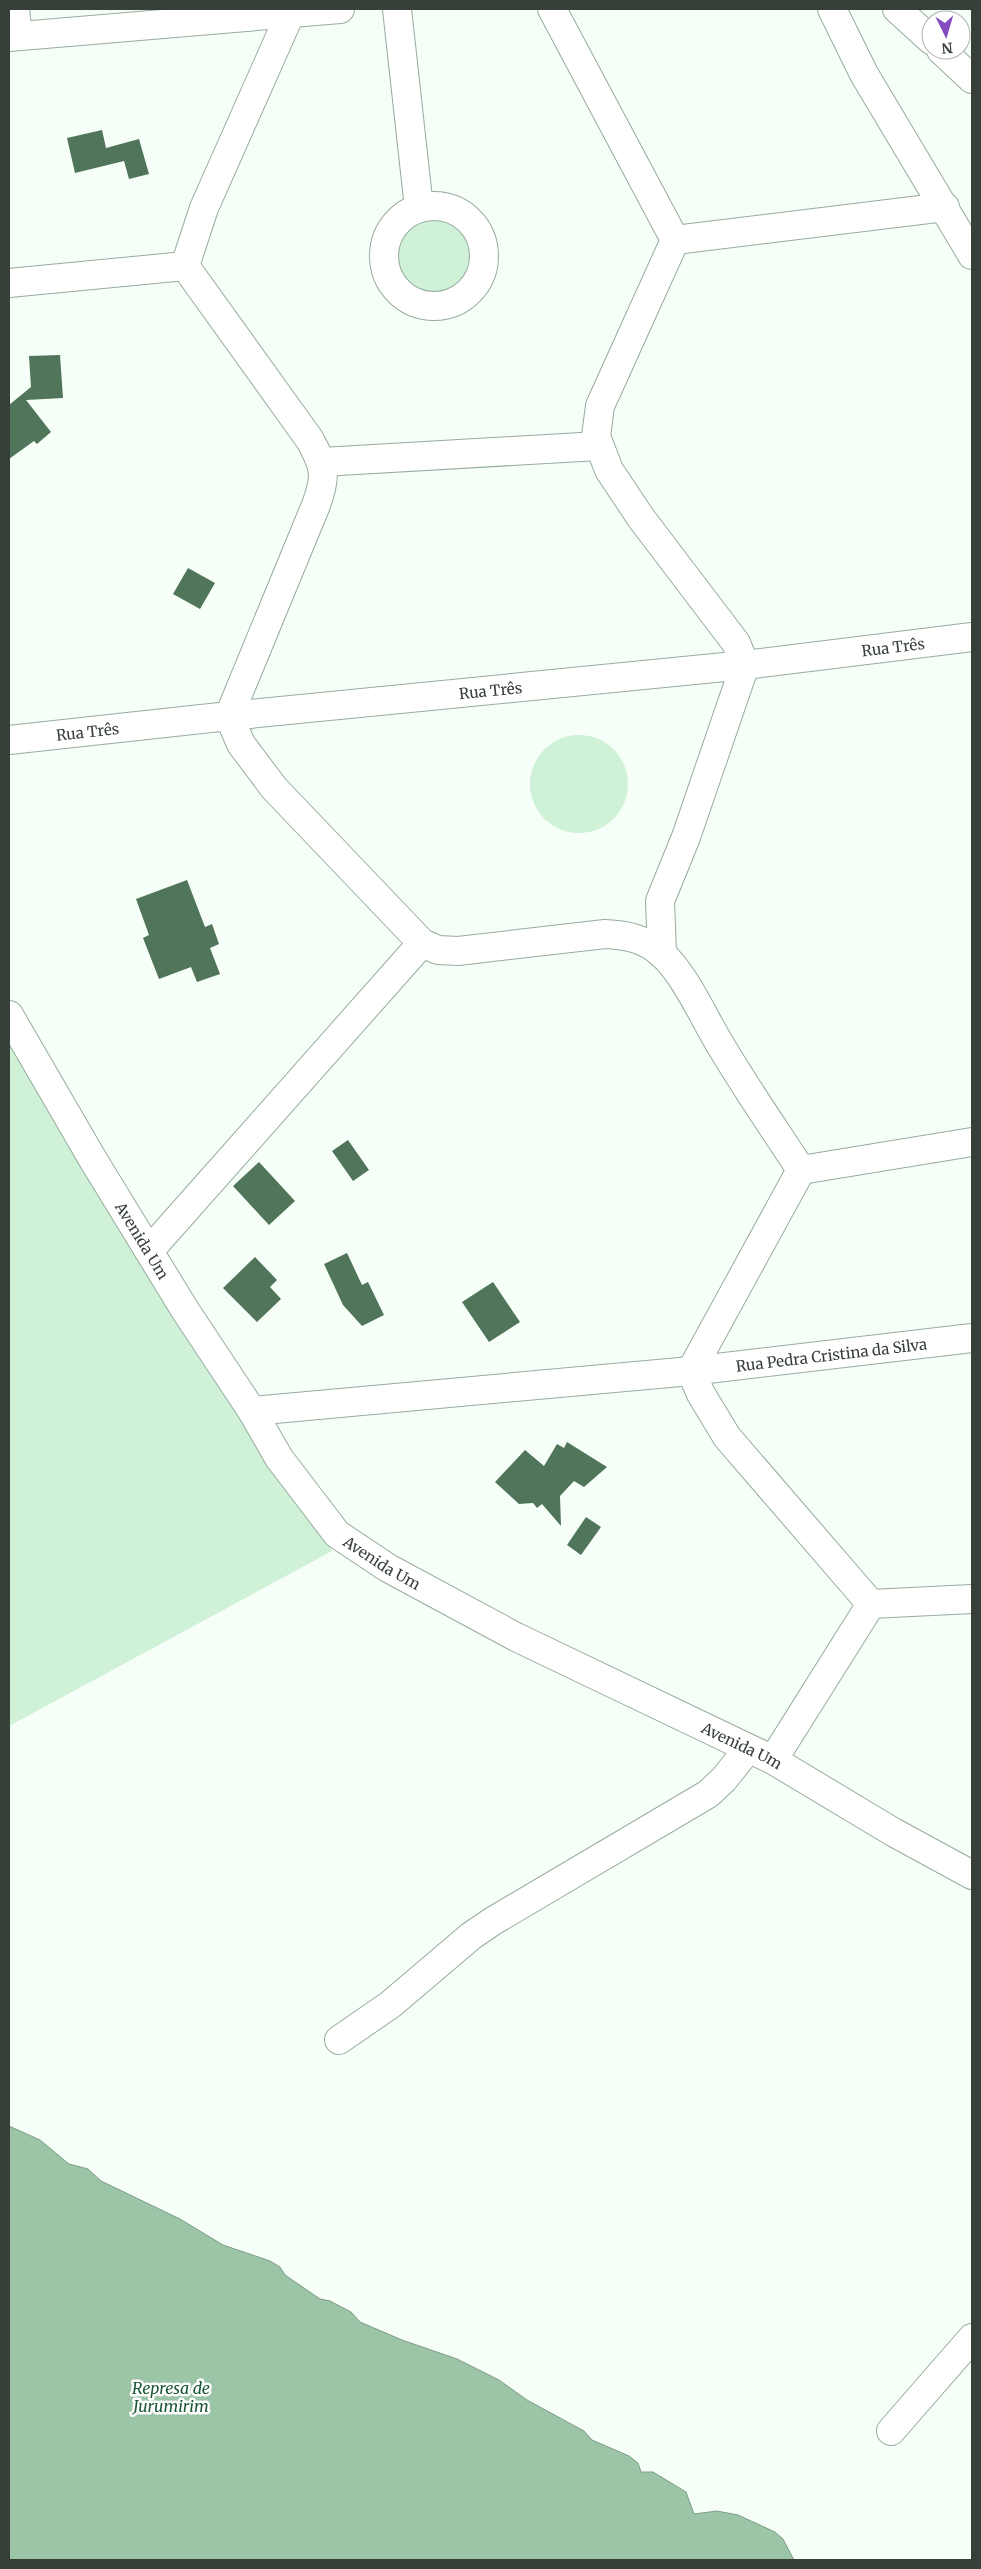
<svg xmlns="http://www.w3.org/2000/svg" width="981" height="2569" font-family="Merriweather,serif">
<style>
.green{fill:#cff1d7}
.water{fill:#9cc4a7;stroke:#7e9c86}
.building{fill:#50755a}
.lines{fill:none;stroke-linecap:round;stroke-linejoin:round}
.minor-casing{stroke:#97ac9d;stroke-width:30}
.minor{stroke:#fff;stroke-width:28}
.labels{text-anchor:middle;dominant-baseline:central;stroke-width:5;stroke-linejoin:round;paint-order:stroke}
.street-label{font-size:15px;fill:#373f39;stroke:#fff}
.water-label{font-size:16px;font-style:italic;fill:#175630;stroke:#fff}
</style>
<rect width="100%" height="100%" fill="#f5fef7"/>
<path class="green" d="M390 255a44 44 0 1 1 88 0a44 44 0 1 1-88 0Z
M530 784a49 49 0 1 1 98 0a49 49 0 1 1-98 0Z
M9,1032L332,1551L9,1726Z"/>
<path class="water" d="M9,2126L40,2140L69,2164L88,2169L101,2181L180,2219L223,2245L270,2261L280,2267L285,2275L320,2299L330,2301L351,2312L360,2322L402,2340L457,2359L499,2380L527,2400L584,2431L592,2440L629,2456L638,2463L641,2472H653L686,2492L694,2514L717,2511L738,2515L775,2532L783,2539L794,2560H9Z"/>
<path class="building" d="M102,130L106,148L139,139L149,174L129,179L124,161L75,173L67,138Z
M60,355L63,398L26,400L51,432L37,444L34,441L9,459V405L31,387L29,356Z
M188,568L215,583L200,609L173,594Z
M187,880L205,927L212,924L219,944L210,948L220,974L197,982L191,967L159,979L143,938L149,935L136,899Z
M348,1140L369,1170L353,1181L332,1151Z
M259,1162L295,1201L269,1225L233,1186Z
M347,1253L362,1285L368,1282L384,1315L362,1326L343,1305L324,1264Z
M255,1257L277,1280L270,1287L281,1299L257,1322L223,1288Z
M493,1282L520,1322L489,1342L462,1302Z
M567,1442L607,1467L584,1487L574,1481L560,1496L561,1526L542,1504L537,1508L533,1503L519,1504L495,1482L525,1450L544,1466L557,1444L564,1448Z
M586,1517L601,1527L581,1555L567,1545Z"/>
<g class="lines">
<g class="minor-casing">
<g id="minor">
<path d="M15,9L18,36"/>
<path d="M397,9L419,208"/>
<path d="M552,9L675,240"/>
<path d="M832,9L864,74L972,255"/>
<path d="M897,9L931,40"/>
<path d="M9,37L340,9"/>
<path d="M941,50L972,79"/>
<circle cx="434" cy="256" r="50"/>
<path d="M675,240L945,207"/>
<path d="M185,266L310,440C325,468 327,475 316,505L229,716L241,744L274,788L422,943L438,950L458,951L605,934C627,935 646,939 662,954C686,975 706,1023 724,1051C748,1091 775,1130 801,1170"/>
<path d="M185,266L204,208L291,12L289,9"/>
<path d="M9,283L185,266"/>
<path d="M322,462L598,446"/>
<path id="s1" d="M9,740L229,716L745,665L972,637"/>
<path d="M662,954L660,901L686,837L745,665L736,643L641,518L609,470L596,436L600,406L675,240"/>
<path id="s2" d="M9,1015L92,1158L185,1310L252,1411L279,1458L337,1534L388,1568L516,1637L773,1760L893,1832L972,1875"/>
<path d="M801,1170L972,1142"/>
<path d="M149,1251L422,943"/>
<path d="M691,1371L701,1394L727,1437L871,1604"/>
<path d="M691,1371L801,1170"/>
<path id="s3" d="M252,1411L691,1371L972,1338"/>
<path d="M871,1604L972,1599"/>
<path d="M773,1760L871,1604"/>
<path d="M339,2040L391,2004L471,1936L493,1921L708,1794L724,1779L748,1749"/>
<path d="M891,2431L972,2338"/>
</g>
</g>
<use href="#minor" class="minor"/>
</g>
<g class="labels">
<g class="street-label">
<text stroke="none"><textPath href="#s1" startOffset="889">Rua Três</textPath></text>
<text stroke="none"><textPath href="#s1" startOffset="484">Rua Três</textPath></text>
<text stroke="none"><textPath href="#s1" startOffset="79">Rua Três</textPath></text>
<text stroke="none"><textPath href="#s2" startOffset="262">Avenida Um</textPath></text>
<text stroke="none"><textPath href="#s3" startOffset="582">Rua Pedra Cristina da Silva</textPath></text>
<text stroke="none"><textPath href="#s2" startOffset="668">Avenida Um</textPath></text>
<text stroke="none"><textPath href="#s2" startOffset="1072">Avenida Um</textPath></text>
</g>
<g class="water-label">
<text x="171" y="2388">Represa de<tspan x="171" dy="18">Jurumirim</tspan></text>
</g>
</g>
<rect width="981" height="2569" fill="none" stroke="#373f39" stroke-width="20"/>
<g transform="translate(946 35) rotate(175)"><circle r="24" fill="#ffffff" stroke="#afb2b0"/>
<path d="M0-4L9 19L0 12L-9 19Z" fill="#844bc1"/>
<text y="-8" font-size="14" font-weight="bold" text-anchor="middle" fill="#373f39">N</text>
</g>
</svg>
